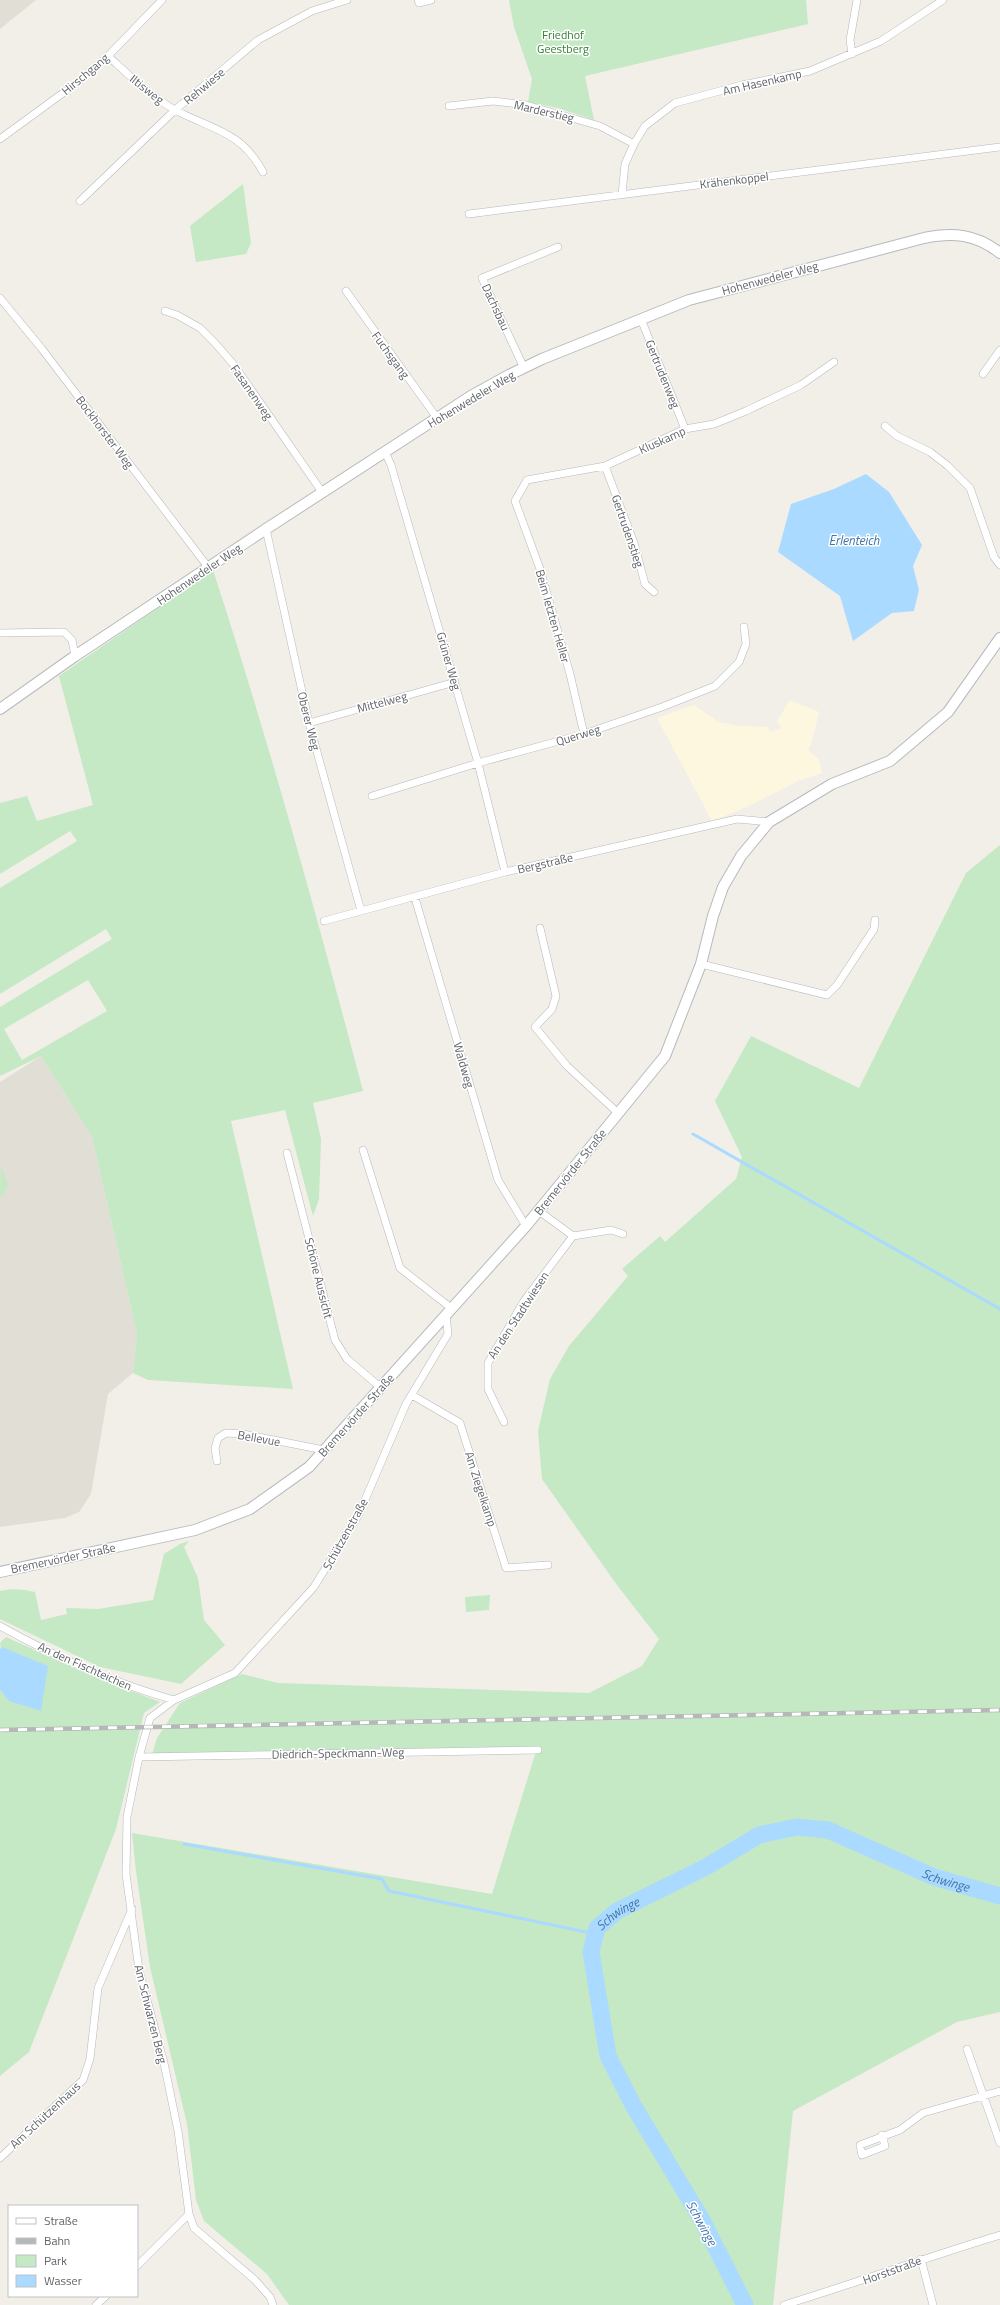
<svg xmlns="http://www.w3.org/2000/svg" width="1000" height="2305" font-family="'Titillium Web',sans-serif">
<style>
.commercial{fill:#fef7e0}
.education{fill:#e1ded6}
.green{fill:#c5e8c5;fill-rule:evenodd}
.water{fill:#aadaff}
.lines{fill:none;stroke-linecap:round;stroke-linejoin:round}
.stream{stroke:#aadaff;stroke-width:3}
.river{stroke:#aadaff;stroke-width:17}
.street-casing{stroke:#b5b8bc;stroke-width:8}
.secondary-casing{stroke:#b6babf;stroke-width:12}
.street{stroke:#fff;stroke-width:7}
.secondary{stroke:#fff;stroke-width:10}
.rail-casing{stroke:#b6b7b8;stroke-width:4.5}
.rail{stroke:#fff;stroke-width:3;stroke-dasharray:9;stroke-linecap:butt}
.labels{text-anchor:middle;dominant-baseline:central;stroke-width:3;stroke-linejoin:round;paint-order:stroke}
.park-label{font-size:12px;fill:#348238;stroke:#fff}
.street-label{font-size:12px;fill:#5f6368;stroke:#fff}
.water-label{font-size:13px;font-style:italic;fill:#4174aa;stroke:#fff}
</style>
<rect width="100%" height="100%" fill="#f1efe8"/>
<path class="commercial" d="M790,700L819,712L811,744L808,750L819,759L822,773L800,780L747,807L712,821L657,718L694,705L719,722L740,726L768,727L770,732L782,728L777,721Z"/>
<path class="education" d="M0,0H36L0,29Z
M41,1056L92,1137L137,1334L133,1373L108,1394L91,1494L79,1512L65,1518L0,1527V1082Z"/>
<path class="green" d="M509,0H806L808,24L585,76L594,120L558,108L528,102L532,79L514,27Z
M243,184L251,243L246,254L196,262L190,226Z
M213,570C269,742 317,916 363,1091L313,1103L321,1139L319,1199L313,1216L285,1110L231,1121L293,1389L148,1380L133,1373L137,1334L92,1137L41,1056L0,1076V1007L112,939L106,929L0,994V888L77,841L70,831L0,874V803L27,796L37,821L93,805L59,676ZM88,980L107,1011L22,1060L4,1029Z
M1000,845V2012L957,2022L793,2111L773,2305H289L267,2274L204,2221L196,2200L187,2124L150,1967L136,1871L132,1833L492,1894L537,1748L152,1755L157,1738L180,1703L242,1674L278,1683L589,1693L642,1666L659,1639L617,1585L542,1479L538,1431L550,1379L569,1346L628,1276L622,1269L660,1236L665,1242L736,1179L742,1157L715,1101L751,1036L859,1088L966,873Z
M1,1167L8,1184L4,1195L0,1196Z
M189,1541L184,1547L198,1578L204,1620L225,1645L181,1684L100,1667L0,1619V1591C12,1588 23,1589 35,1592L41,1620L67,1614L66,1608L98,1609L153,1600L164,1554L180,1544Z
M490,1595L489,1610L466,1612L465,1597Z
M6,1637L90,1675L160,1702L144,1713L116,1829L29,2052L0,2076V1690L9,1701L0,1643Z"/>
<path class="water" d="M866,474L889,492L922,545L913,566L919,590L914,611L892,613L853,641L840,596L778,552L791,504L834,489Z
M2,1647L48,1666L41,1711L9,1701L0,1690V1649Z"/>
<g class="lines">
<path class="stream" d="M693,1134L1000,1309
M184,1844L382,1879L389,1891L596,1934"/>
<path class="river" id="s1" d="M745,2305L702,2220L633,2105L608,2056L591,1952L597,1928L617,1911L706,1867L759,1835L797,1827L828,1830L934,1877L1000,1896"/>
<g class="street-casing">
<path id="street" d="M418,0L419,3L431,0
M852,54L850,40L857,0
M108,56C129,75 150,96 175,110C213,130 241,131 263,172
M449,106L493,101L526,105L600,126L634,144
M0,139L78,82L108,56L162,0
M622,194L625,164L634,144L645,126L675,103L742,85L810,71L881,41L943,0
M80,201L175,110L258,40L312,11L347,0
M469,214L1000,147
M346,291L437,418
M0,298L42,349L208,567
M165,311L177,315L200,328L215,343L234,365L322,492
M641,319L685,429
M524,368L482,278L558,247
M983,374L1000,350
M885,426L897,436L930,452L948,466L970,488L994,557L1000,565
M385,452L391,465L478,763L505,872
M605,466L634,543L645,584L654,592
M266,529L309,723L361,911
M0,633L64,632L72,640L75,656
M309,723L455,682
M584,734L570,674L540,569L515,501L527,480L605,466L685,429L714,424L746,411L801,385L834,362
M372,796L478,763L584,734L662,707L715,686L739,662L746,644L744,627
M415,898L498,1180L526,1226
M324,921L505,872L737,819L769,822
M540,928L556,996L552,1009L535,1027L567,1066L618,1113
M701,964L827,995L837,985L874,929L875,920
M363,1150L400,1268L451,1308
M287,1153L335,1340L347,1359L380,1387
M573,1236L611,1230L623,1234
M412,1395L460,1423L506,1568L548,1565
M504,1422L488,1389V1363L524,1301L573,1236L539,1211
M217,1461L215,1448L218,1438L226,1433L243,1434L324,1450
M0,1626C54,1656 114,1683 174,1700
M139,1757L538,1750
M967,2049L1000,2143
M882,2135L885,2146L862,2155L860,2145L900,2130L923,2113L1000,2091
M0,2158L83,2080L90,2059L98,1988L132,1909
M921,2259L933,2305
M137,2266L189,2214
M96,2305L106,2296
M273,2305L270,2297L255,2280L194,2228L189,2214L178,2131L164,2063L139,1970L126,1874L127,1817L139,1757L150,1718L174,1700L235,1673L314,1587L359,1514L406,1404L448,1334L446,1314
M784,2305C856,2283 927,2257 1000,2235"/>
</g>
<g class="secondary-casing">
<path id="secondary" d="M0,709L75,656L266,529L471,396L509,375L542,359L689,300L924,238C953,232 976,234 1000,253
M0,1572L195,1530L250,1509L309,1467L526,1226L665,1056L701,964L713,916L723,887L741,856L769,822L832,784L890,761L948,712L1000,638"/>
</g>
<use href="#street" class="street"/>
<use href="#secondary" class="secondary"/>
<g class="rail-casing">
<path id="rail" d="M0,1730L1000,1710"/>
</g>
<use href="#rail" class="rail"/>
</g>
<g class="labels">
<g class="park-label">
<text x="563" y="34">Friedhof<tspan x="563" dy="14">Geestberg</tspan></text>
</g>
<g class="street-label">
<text transform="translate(85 74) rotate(-40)">Hirschgang</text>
<text transform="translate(762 82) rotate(-13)">Am Hasenkamp</text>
<text transform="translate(204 86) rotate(-40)">Rehwiese</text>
<text transform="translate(147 89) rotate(38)">Iltisweg</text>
<text transform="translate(544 111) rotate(13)">Marderstieg</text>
<text transform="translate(734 180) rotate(-7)">Krähenkoppel</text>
<text transform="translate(770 278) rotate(-15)">Hohenwedeler Weg</text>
<text transform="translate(496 307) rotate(65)">Dachsbau</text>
<text transform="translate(391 355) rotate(54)">Fuchsgang</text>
<text transform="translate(663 374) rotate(68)">Gertrudenweg</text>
<text transform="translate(252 392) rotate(55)">Fasanenweg</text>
<text transform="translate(471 399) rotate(-31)">Hohenwedeler Weg</text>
<text transform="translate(105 432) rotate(53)">Bockhorster Weg</text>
<text transform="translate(662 440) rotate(-24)">Kluskamp</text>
<text transform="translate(628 531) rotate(71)">Gertrudenstieg</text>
<text transform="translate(199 574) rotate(-34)">Hohenwedeler Weg</text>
<text transform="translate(553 616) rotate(74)">Beim letzten Heller</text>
<text transform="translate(449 661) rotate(74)">Grüner Weg</text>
<text transform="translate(382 702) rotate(-15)">Mittelweg</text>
<text transform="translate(309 721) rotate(76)">Oberer Weg</text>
<text transform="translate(578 735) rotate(-17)">Querweg</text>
<text transform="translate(545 863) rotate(-13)">Bergstraße</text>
<text transform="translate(464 1065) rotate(74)">Waldweg</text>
<text transform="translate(570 1172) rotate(-51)">Bremervörder Straße</text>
<text transform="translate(319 1278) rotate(76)">Schöne Aussicht</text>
<text transform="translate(518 1315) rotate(-57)">An den Stadtwiesen</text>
<text transform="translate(356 1415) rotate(-48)">Bremervörder Straße</text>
<text transform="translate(259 1438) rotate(10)">Bellevue</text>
<text transform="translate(481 1489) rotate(72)">Am Ziegelkamp</text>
<text transform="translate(345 1534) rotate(-61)">Schützenstraße</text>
<text transform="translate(63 1558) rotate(-12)">Bremervörder Straße</text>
<text transform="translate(85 1666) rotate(24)">An den Fischteichen</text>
<text transform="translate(338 1753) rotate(-1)">Diedrich-Speckmann-Weg</text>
<text transform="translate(151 2014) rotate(76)">Am Schwarzen Berg</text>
<text transform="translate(45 2115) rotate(-43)">Am Schützenhaus</text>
<text transform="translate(892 2270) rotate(-20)">Horststraße</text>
</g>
<g class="water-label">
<text x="854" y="540">Erlenteich</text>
<text stroke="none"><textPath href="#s1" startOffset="800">Schwinge</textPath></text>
<text stroke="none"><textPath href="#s1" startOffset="440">Schwinge</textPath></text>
<text transform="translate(702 2223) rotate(61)">Schwinge</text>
</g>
</g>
<rect x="8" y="2205" width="130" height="92" fill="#ffffff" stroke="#bfc1c3"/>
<rect x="16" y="2218" width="20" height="6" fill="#ffffff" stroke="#bfc1c3"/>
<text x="44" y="2225" font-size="12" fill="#5f6368">Straße</text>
<rect x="16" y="2238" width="20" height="6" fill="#b6b7b8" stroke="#bfc1c3"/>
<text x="44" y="2245" font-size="12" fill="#5f6368">Bahn</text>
<rect x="16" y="2255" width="20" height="12" fill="#c5e8c5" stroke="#bfc1c3"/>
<text x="44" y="2265" font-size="12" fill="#5f6368">Park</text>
<rect x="16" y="2275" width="20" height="12" fill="#aadaff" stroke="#bfc1c3"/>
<text x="44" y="2285" font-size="12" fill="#5f6368">Wasser</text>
</svg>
